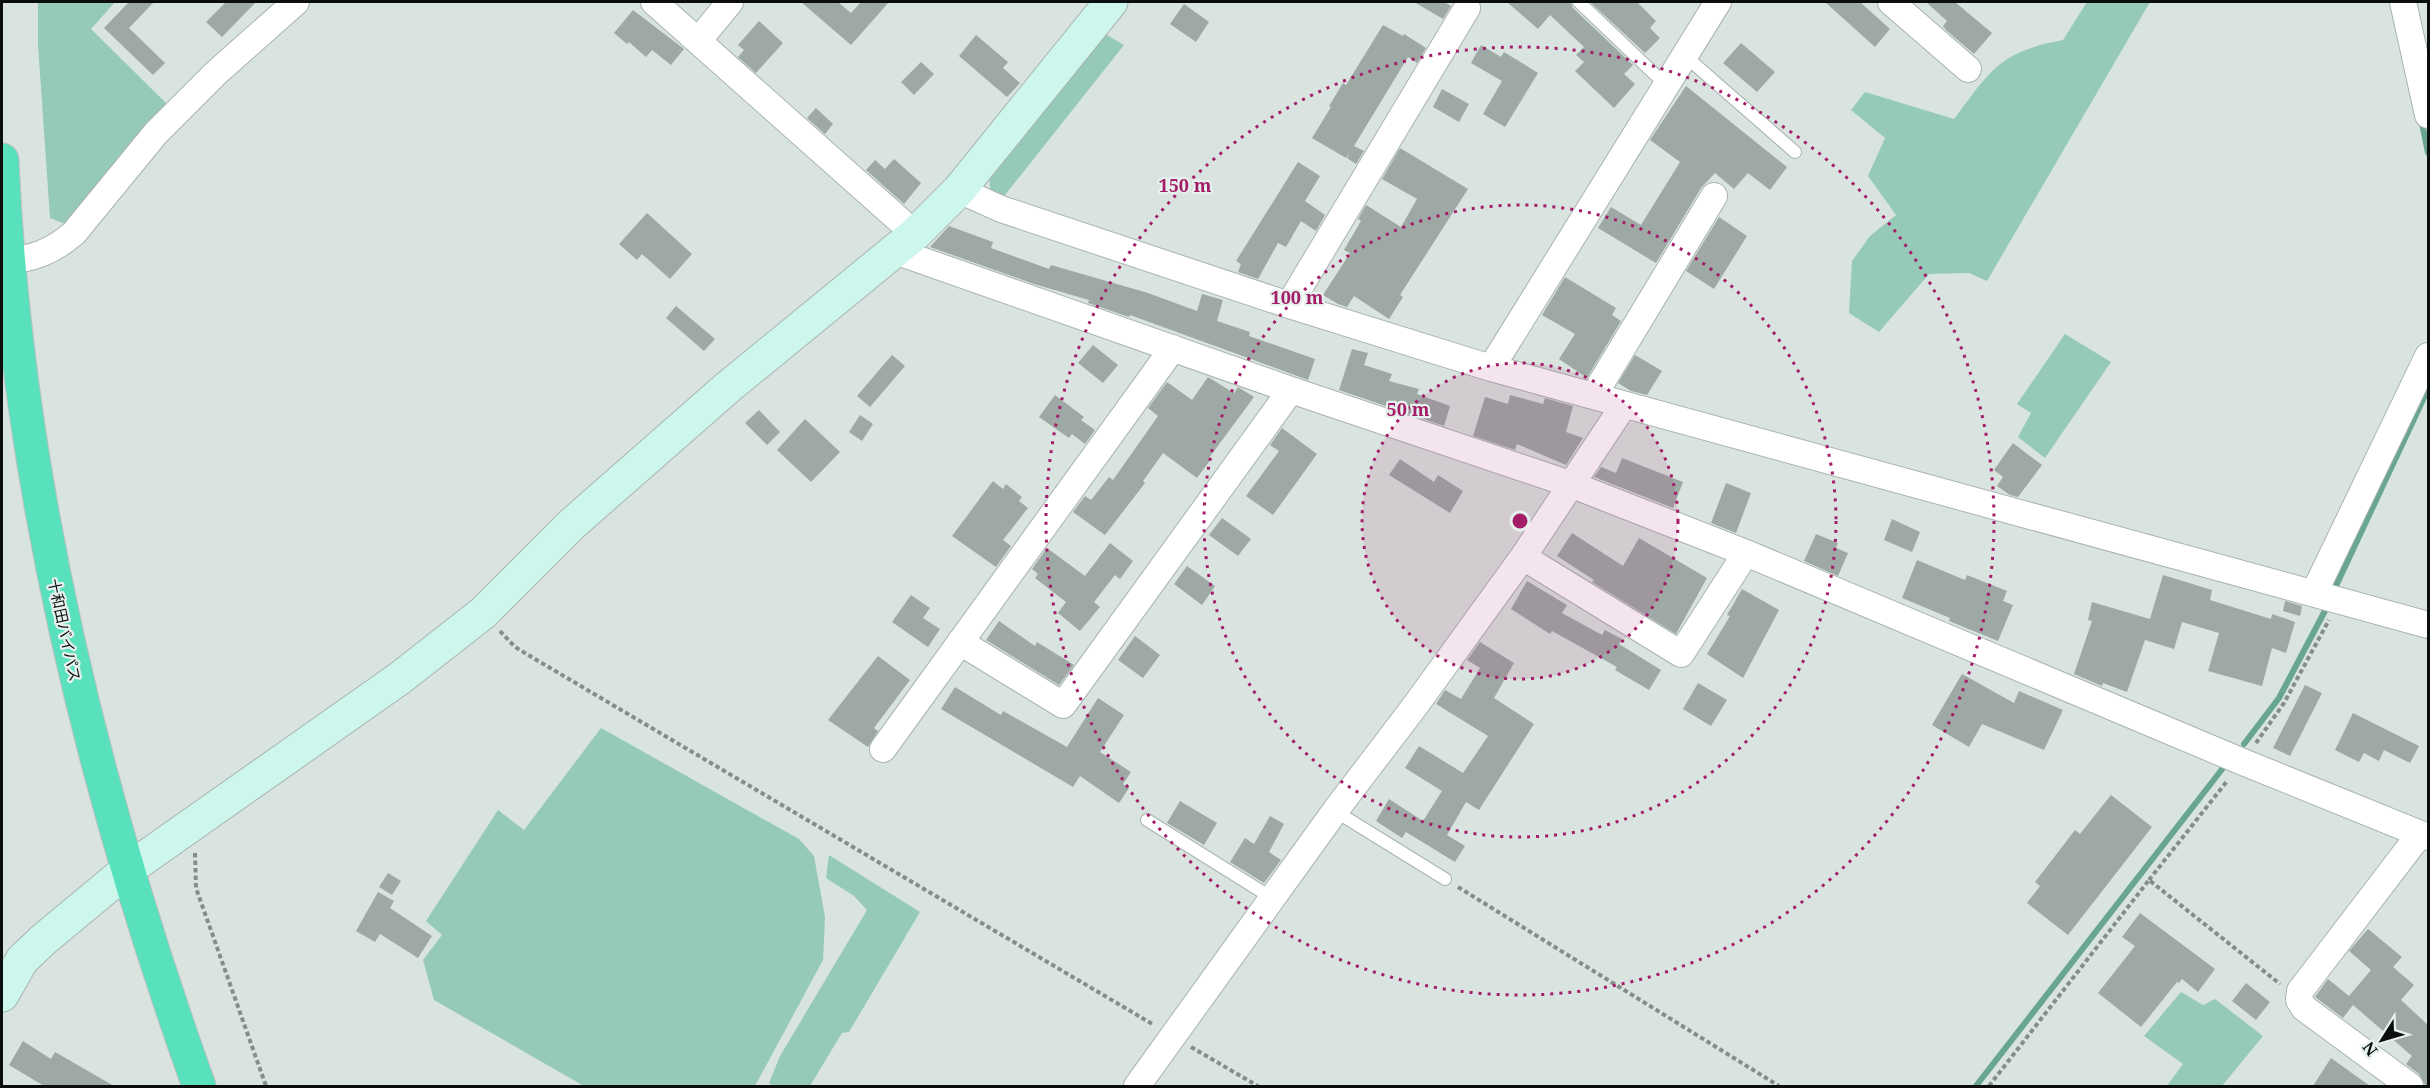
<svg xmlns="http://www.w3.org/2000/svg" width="2430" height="1088" font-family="'Noto Serif','Noto Sans JP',serif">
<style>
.green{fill:#95cab9}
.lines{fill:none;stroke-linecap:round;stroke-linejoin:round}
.stream{stroke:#69a593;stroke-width:6}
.building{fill:#9ea8a5}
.lane-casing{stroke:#a9b3b0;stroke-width:14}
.street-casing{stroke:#a9b3b0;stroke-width:28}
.secondary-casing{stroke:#a9b3b0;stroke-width:35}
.highway-casing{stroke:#bfc0c0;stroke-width:35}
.path{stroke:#858d8a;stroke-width:4;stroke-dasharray:4.5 3;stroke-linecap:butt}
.lane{stroke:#fff;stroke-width:12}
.street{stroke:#fff;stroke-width:26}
.secondary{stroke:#cdf6ec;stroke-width:33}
.highway{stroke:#59e1be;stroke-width:33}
.ring{fill:none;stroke:#a41d67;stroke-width:3;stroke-dasharray:3 6}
.labels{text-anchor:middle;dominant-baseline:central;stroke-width:4.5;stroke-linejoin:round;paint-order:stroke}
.street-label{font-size:15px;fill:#0a0e0d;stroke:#e6f1ed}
.centre{fill:#a41d67;stroke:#e6f1ed;stroke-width:3}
.ring-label{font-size:18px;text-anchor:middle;font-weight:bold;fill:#a41d67;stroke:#e6f1ed;stroke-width:4.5;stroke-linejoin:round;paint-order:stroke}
</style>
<rect width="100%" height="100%" fill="#d9e4e0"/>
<path class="green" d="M38,2H115L91,29L166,103L66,224L50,218L38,45Z
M2087,2H2150L1987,281L1969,273L1929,274L1879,332L1849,313L1852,261L1870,236L1896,215L1868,176L1885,138L1851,110L1865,92L1954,119C1991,70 1999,52 2063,40Z
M1100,31L1124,45L1005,195L997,194L990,189L989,172Z
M2065,334L2111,362L2045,458L2018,437L2031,413L2017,404Z
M601,728L799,839L814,856L825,917L823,960L755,1086H584L434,1000L423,960L442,935L426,921L498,810L524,830Z
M829,855L920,912L849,1032L842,1033L810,1086H773L769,1083L780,1056L867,910L854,896L826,878Z
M2181,992L2203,1005L2215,999L2263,1036L2222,1086H2167L2183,1064L2144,1036Z"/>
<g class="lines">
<path class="stream" d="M2421,118L2428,153
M2335,588L2428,389
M2244,744L2279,698L2327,607
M1976,1086L2223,768"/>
</g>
<path class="building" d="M129,2H154L129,28L165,63L153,75L104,28Z
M226,2H256L222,37L206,22Z
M801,2H838L851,13L861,2H889L851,45Z
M1414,2H1444L1451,6L1443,19Z
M1507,2H1571L1573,8L1633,65L1624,74L1635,84L1614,108L1575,71L1584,62L1576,55L1584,47L1550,15L1538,29Z
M1590,2H1637L1656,21L1650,28L1660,38L1645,53Z
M1825,2H1860L1890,29L1875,47Z
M1926,2H1955L1992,33L1974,54L1946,30L1943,26L1947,21Z
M1184,4L1209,22L1196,42L1170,24Z
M633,10L684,49L671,65L652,50L646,57L629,42L627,44L614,33Z
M759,21L783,43L756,73L738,57L744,50L738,45Z
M1383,25L1403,36L1404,34L1426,48L1417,63L1408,57L1354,146L1364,151L1356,164L1347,158L1350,152L1346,158L1312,138L1331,107L1329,106L1343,83L1346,85Z
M976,35L1008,62L1003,68L1020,83L1007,97L959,56Z
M1741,43L1775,72L1757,92L1723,63Z
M1481,45L1501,57L1504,52L1538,73L1505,127L1483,114L1502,81L1471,63Z
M921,62L934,74L914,95L901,82Z
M1686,86L1787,167L1770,190L1748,173L1734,189L1715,173L1701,188L1656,263L1598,228L1611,207L1641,225L1680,162L1650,140Z
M1442,89L1469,104L1459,122L1433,107Z
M816,108L833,124L825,134L807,118Z
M1400,148L1468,189L1400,295L1403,297L1389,319L1354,296L1347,307L1338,304L1323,295L1350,253L1344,250L1361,221L1358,219L1366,205L1401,227L1417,199L1382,179Z
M894,159L921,183L904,204L866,170L875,160L885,169Z
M1298,162L1320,176L1305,201L1325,215L1316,231L1301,221L1286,247L1278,243L1258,279L1238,272L1241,264L1236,261Z
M647,213L692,254L670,279L642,254L637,260L619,244Z
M1719,217L1747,236L1714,289L1686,271Z
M949,226L993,242L991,248L1049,269L1051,265L1148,293L1197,311L1202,294L1223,300L1217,321L1250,332L1249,336L1315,359L1308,380L1130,315L1129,317L1088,303L1089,300L1034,284L930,247Z
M1565,277L1616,308L1612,315L1621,321L1587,378L1559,359L1575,334L1542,315Z
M676,306L715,339L704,351L666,318Z
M1093,345L1118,365L1103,383L1078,363Z
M1352,349L1368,353L1364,365L1392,374L1389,381L1419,389L1417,394L1450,406L1444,426L1339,390Z
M892,355L905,366L870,407L857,396Z
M1635,355L1662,371L1647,395L1631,391L1618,383Z
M1208,377L1234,393L1238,387L1254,397L1209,458L1211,459L1197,478L1163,453L1143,481L1145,483L1105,535L1073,512L1085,496L1091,500L1109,477L1113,480L1158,416L1148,408L1167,382L1192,400Z
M1055,395L1084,417L1081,420L1095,430L1085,444L1072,434L1069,438L1039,417Z
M1510,395L1543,404L1545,398L1573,406L1566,432L1583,438L1566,465L1517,444L1515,450L1473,436L1485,397L1508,404Z
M759,410L780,432L767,445L745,423Z
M860,415L873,424L862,441L849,432Z
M805,419L840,452L811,482L777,450Z
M1282,428L1317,454L1273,515L1246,496L1279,451L1270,445Z
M2013,443L2042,465L2018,497L2010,495L1997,486L2003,477L1994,470Z
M1622,458L1683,482L1673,508L1594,477L1601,467L1616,473Z
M1400,459L1434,482L1438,475L1463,491L1450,513L1389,475Z
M993,481L1003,489L1006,484L1022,497L1019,501L1028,508L1003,540L1011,546L996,567L952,536Z
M1726,483L1751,493L1736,533L1711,523Z
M1222,518L1251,539L1238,556L1209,535Z
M1892,519L1920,532L1912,552L1884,540Z
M1572,533L1623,566L1639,538L1707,578L1676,634L1592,582L1594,580L1557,556Z
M1816,534L1838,543L1836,548L1848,553L1838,576L1804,561Z
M1110,543L1133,561L1120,579L1115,575L1094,602L1100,607L1080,631L1058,613L1066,602L1035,578L1038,574L1032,569L1047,548L1085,576Z
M1917,560L1965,580L1967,575L2007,591L2003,601L2013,605L1998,641L1949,621L1950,618L1902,598Z
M1187,566L1215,586L1202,605L1174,584Z
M2163,575L2212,590L2210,600L2271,619L2272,614L2295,622L2286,653L2272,648L2262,686L2208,671L2219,633L2182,622L2174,649L2145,640L2127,692L2103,683L2102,686L2074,674L2092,621L2088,620L2092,602L2150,619Z
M1527,581L1567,605L1562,613L1602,635L1605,630L1622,639L1619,644L1661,670L1649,690L1615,670L1617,667L1552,631L1550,634L1511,609Z
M1742,589L1779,610L1743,678L1707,654L1730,616L1727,615Z
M911,595L930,608L923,618L940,629L928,647L892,622Z
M2285,601L2302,606L2300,616L2283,611Z
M999,621L1035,646L1037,642L1074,665L1059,685L986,640Z
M1135,636L1160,655L1143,678L1118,660Z
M1480,642L1514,663L1494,698L1534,724L1479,810L1466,802L1447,835L1465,846L1455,862L1406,832L1402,838L1376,821L1389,799L1423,821L1442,791L1405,768L1419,746L1463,773L1488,736L1436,704L1445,690L1461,699L1480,668L1467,660Z
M878,656L910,680L874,728L878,731L868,747L828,720Z
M1962,674L2014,703L2019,691L2063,710L2044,750L1982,724L1969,747L1932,725Z
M1698,683L1727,700L1711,726L1683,709Z
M2305,685L2322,693L2290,756L2273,748Z
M955,687L1001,715L1003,711L1067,747L1098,698L1124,715L1100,752L1131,772L1123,784L1129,788L1119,803L1080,776L1073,787L941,709Z
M2353,713L2419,746L2410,763L2384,750L2379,761L2364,753L2359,762L2335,750Z
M2111,795L2152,827L2068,935L2027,903L2040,886L2035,882L2075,830L2080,834Z
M1180,801L1217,823L1204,845L1167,823Z
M1270,816L1284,824L1269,852L1281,860L1264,883L1230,862L1245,838L1254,844Z
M388,873L401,881L392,895L379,887Z
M378,892L394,901L390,908L432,936L418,958L380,934L375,942L356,931Z
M2140,913L2215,969L2198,992L2182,979L2179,983L2177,982L2141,1027L2098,993L2135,946L2122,937Z
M2368,929L2402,957L2393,967L2414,985L2401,1000L2428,1025V1086L2425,1085L2419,1074L2406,1064L2412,1056L2353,1005L2343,1018L2315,997L2328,979L2349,996L2371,970L2349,951Z
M2246,983L2270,1002L2256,1020L2232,1001Z
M23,1041L51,1059L55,1052L114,1086H44L9,1065Z
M2331,1058L2370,1086H2313Z"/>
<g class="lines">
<g class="lane-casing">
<path id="lane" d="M1579,2L1665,84
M1684,55L1795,152
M1335,811L1445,879
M1147,820L1272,898"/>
</g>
<g class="street-casing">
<path id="street" d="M654,2L915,234
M1891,2L1968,69
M2403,2L2428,115
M698,41L730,2
M959,190L1001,209L1289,305L1491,368L2428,625
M895,251L1291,390L1570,484L1746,553L2243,762L2428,837
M2,261C31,260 52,252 74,233L156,133L216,73L296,2
M1289,305L1467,8
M1491,368L1718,2
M1594,395L1714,196
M1523,557L1681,654L1746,553
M2314,593L2428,356
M960,642L1063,705L1291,390
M883,749L1173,348
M1137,1086L1335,811L1415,706L1523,557L1624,405
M2410,1086L2304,1008L2299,1000L2300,991L2420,834"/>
</g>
<g class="secondary-casing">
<path id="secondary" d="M2,995L22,960L43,940L126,871L400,678L483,613L572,524L727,388L915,234L959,190L1111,2"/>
</g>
<g class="highway-casing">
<path id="highway" d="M2,160C16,477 92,788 199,1086"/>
</g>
<path class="path" d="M500,631L515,647L535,659L1154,1025
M2256,743L2284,703L2329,620
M195,853L196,888L266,1086
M2149,880L2228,780
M1458,887L1779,1086
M1191,1047L1258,1086
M1989,1086L2149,880L2280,984"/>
<use href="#lane" class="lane"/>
<use href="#street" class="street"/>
<use href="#secondary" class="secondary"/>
<use href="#highway" class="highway"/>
</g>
<circle cx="1520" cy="521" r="158" fill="#a41d67" fill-opacity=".12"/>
<g class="ring">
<circle cx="1520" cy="521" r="158"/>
<circle cx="1520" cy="521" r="316"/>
<circle cx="1520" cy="521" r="474"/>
</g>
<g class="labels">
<g class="street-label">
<text transform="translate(65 630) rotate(78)">十和田バイパス</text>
</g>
</g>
<circle cx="1520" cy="521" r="9" class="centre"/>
<g class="ring-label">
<text x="1185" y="192">150 m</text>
<text x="1297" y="304">100 m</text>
<text x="1408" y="416">50 m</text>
</g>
<rect width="2430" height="1088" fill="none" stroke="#0a0e0d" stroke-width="6"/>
<g transform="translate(2382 1040) rotate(233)" stroke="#e6f1ed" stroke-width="4.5" paint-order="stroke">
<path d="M0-4.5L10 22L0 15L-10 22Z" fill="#0a0e0d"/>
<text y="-9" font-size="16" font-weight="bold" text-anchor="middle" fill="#0a0e0d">N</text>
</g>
</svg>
